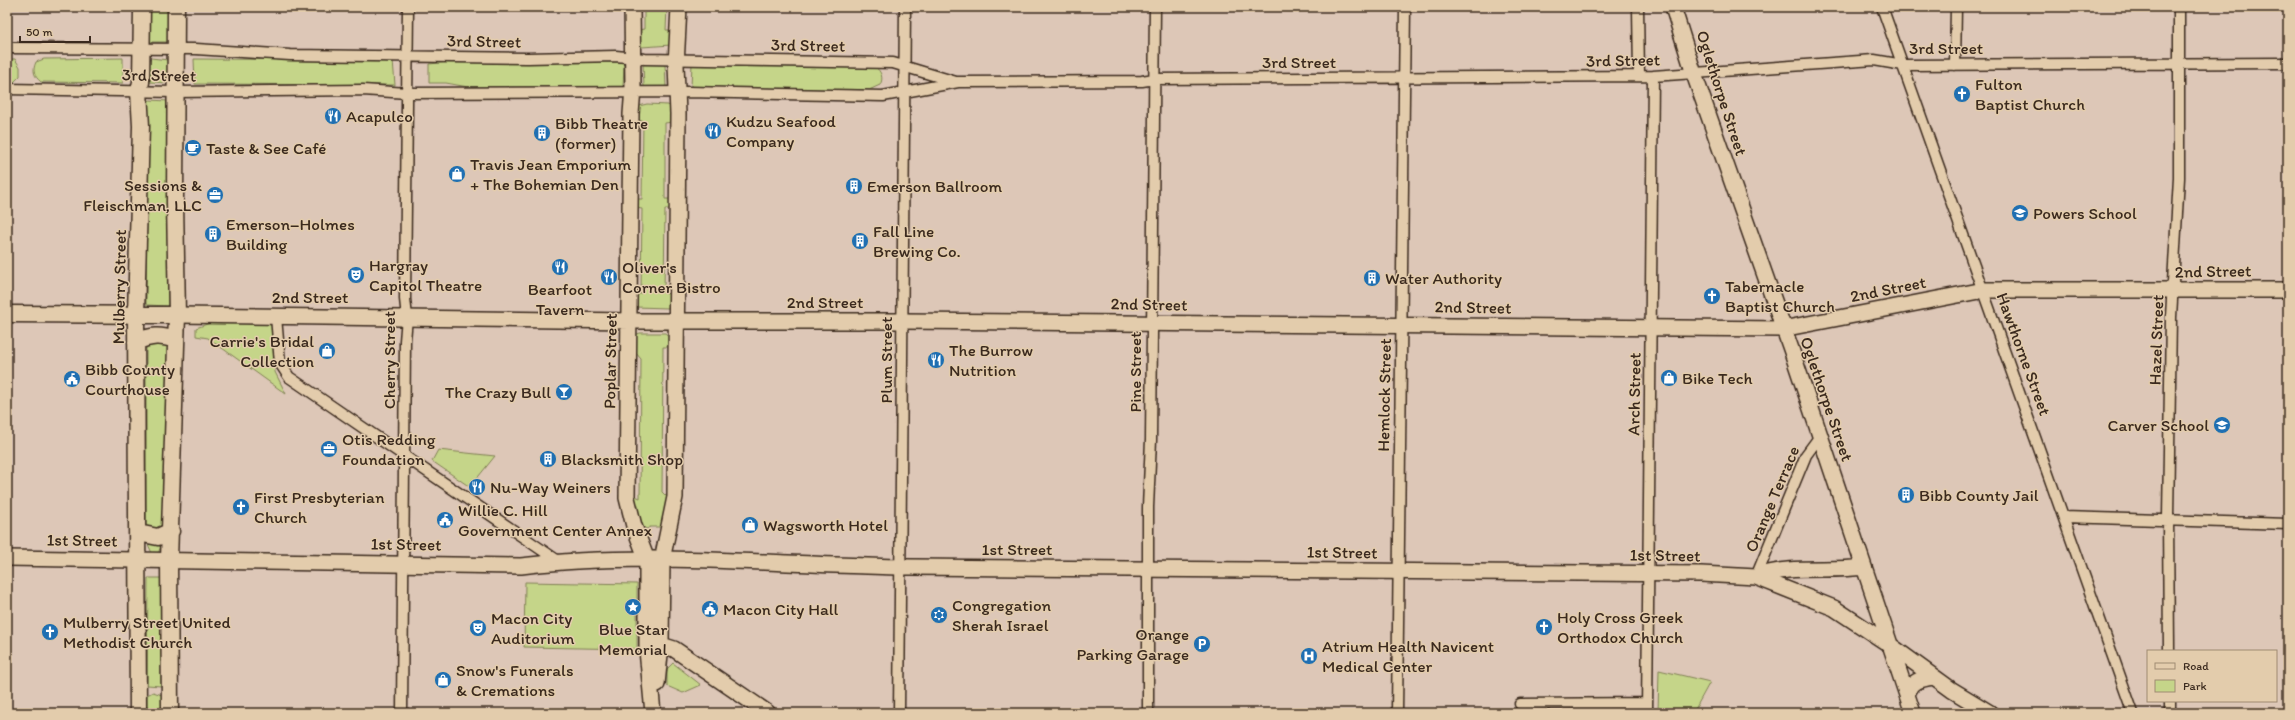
<svg xmlns="http://www.w3.org/2000/svg" width="2295" height="720" font-family="Itim,sans-serif">
<style>
.green{fill:#c5d589;stroke:#808054}
.lines{fill:none;stroke-linecap:round;stroke-linejoin:round}
.street-casing{stroke:#3b2a1e;stroke-width:13}
.secondary-casing{stroke:#3b2a1e;stroke-width:18}
.primary-casing{stroke:#3b2a1e;stroke-width:19}
.street{stroke:#e3ccac;stroke-width:10}
.secondary{stroke:#e3ccac;stroke-width:15}
.primary{stroke:#e3ccac;stroke-width:16}
.labels{text-anchor:middle;dominant-baseline:central;stroke-width:3;stroke-linejoin:round;paint-order:stroke}
.street-label{font-size:17px;fill:#3b2a1e;stroke:#e3ccac}
.poi-label{font-size:17px;fill:#3b2a1e;stroke:#e3ccac;text-anchor:start}
</style>
<rect width="100%" height="100%" fill="#ddc7b7"/>
<filter id="ink" filterUnits="userSpaceOnUse"><feTurbulence type="fractalNoise" baseFrequency=".025" numOctaves="2"/><feDisplacementMap in="SourceGraphic" scale="8" xChannelSelector="R" yChannelSelector="G"/><feConvolveMatrix kernelMatrix="1 2 1 2 8 2 1 2 1" color-interpolation-filters="sRGB"/></filter>
<g filter="url(#ink)">
<path class="green" d="M149,7H169L168,42H149Z
M644,7H667L666,30H673L671,45L642,47L638,45V30L644,29Z
M123,58V83L41,82C34,76 32,71 36,62L44,59Z
M151,58L168,60V83L149,82V61Z
M7,59H15L20,67V76L13,83L7,82Z
M194,59L393,60L395,85L195,84Z
M469,60L622,62L624,64L623,87H468L446,83H429V64Z
M643,63L665,64L666,87L644,88Z
M692,63L875,67C881,71 884,78 880,85L869,90L794,89L781,92L691,88Z
M150,100L168,101V306L147,305L146,303L148,101Z
M647,104L668,105L671,107L673,122L665,123V199H671V209H665L664,293L670,294V306L668,308L636,307V294H641L642,209L635,208L636,199H642L643,121L637,120L639,106Z
M210,323L272,324L275,372L286,394L208,338L196,336V328Z
M146,329L169,330L164,540L158,553H152L146,540Z
M640,333H665L670,337V347H663L662,492L668,498L662,527H650L647,529L641,527L633,495L640,498L641,359L635,352V335Z
M438,450L495,456L470,487L432,461Z
M148,578H162L161,686L147,685Z
M525,582L637,584V649L524,647Z
M673,663L701,685L683,693L667,686V669Z
M1659,670L1710,682L1693,713H1658Z
M153,692L162,695V713H147V695Z"/>
<g class="lines">
<g class="street-casing">
<path id="street" d="M1638,7L1639,76
M1882,7L2133,713
M7,48L196,49L290,55L528,58L616,56L645,59L893,63L956,82
M1955,65L1956,7
M7,89L176,92L363,90L407,93L689,92L883,96L958,82L1142,81L1154,79L1653,76L1874,60L1903,65L2288,63
M276,317L280,363L289,377L558,561
M2064,517L2288,524
M1756,577L1806,455L1820,436
M2169,651L2168,518L2171,317L2179,178V7
M1520,704L1647,703
M402,713L405,341L407,317L405,299L408,7
M899,713L905,7
M1148,713V507L1151,440L1155,7
M1397,713L1405,7
M1647,713L1653,76
M2170,713V701"/>
</g>
<g class="secondary-casing">
<path id="secondary" d="M632,7L633,88L631,114L627,498L634,526L647,560V650L653,713
M1673,7L1694,74L1791,349L1913,713
M177,315L630,321H902L1782,329L1984,290H2288
M7,558L521,566C650,550 782,566 912,567C1175,570 1438,573 1701,574L1756,577L1834,608L1890,645L1952,690L1990,713
M1756,577C1789,564 1828,572 1864,567
M652,642L674,649L768,713
M657,684L661,644L662,560L675,497L678,114L676,65L679,7
M1907,695C1911,681 1920,679 1933,677"/>
</g>
<g class="primary-casing">
<path id="primary" d="M7,314L177,315
M136,342C152,335 160,335 176,340
M138,533L158,537L171,531
M138,713L136,315L141,126L139,91L141,82L142,7
M170,713L169,560L177,315L175,202L176,7"/>
</g>
<use href="#street" class="street"/>
<use href="#secondary" class="secondary"/>
<use href="#primary" class="primary"/>
</g>
</g>
<defs>
<g id="church-disc" transform="scale(0.9)"><circle r="9.5" fill="#1f6fb2" stroke="#e3ccac"/><path d="M-1.2-6h2.4v3.5h3.3v2.4h-3.3V6h-2.4V-.1h-3.3v-2.4h3.3Z" fill="#fff"/></g>
<g id="restaurant-disc" transform="scale(0.9)"><circle r="9.5" fill="#1f6fb2" stroke="#e3ccac"/><path d="M-5-6h1v4h1v-4h1v4h1v-4h1v5L-1.5 .5V6h-2V.5L-5-1ZM5-6V6H3V1.5H1.5Q1.5-4 5-6Z" fill="#fff"/></g>
<g id="building-disc" transform="scale(0.9)"><circle r="9.5" fill="#1f6fb2" stroke="#e3ccac"/><path d="M-4-6H4V6H1V3H-1V6H-4ZM-2.5-4.3h1.7v1.8h-1.7ZM.8-4.3h1.7v1.8H.8ZM-2.5-1h1.7V.8h-1.7ZM.8-1h1.7V.8H.8Z" fill="#fff"/></g>
<g id="cafe-disc" transform="scale(0.9)"><circle r="9.5" fill="#1f6fb2" stroke="#e3ccac"/><path d="M-5.5-4.5H6V0H3Q3 3.5 0 3.5H-2.5Q-5.5 3.5-5.5 0ZM3-3.2v2h1.7v-2ZM-6 4.5H4V6H-6Z" fill="#fff"/></g>
<g id="shop-disc" transform="scale(0.9)"><circle r="9.5" fill="#1f6fb2" stroke="#e3ccac"/><path d="M-5-2.5h2.3a2.7 3.5 0 0 1 5.4 0H5L5.5 6h-11ZM-1.5-2.5h3a1.5 2.3 0 0 0-3 0Z" fill="#fff"/></g>
<g id="office-disc" transform="scale(0.9)"><circle r="9.5" fill="#1f6fb2" stroke="#e3ccac"/><path d="M-6-3h4V-5.5h4V-3h4V5H-6ZM-1-4.5V-3h2v-1.5ZM-6 0V1H6V0Z" fill="#fff"/></g>
<g id="school-disc" transform="scale(0.9)"><circle r="9.5" fill="#1f6fb2" stroke="#e3ccac"/><path d="M0-5L7-2L0 1L-7-2ZM-4 1L0 2.5L4 1V4Q0 6-4 4Z" fill="#fff"/></g>
<g id="theatre-disc" transform="scale(0.9)"><circle r="9.5" fill="#1f6fb2" stroke="#e3ccac"/><path d="M-5-5.5Q0-4 5-5.5V0Q5 5 0 6Q-5 5-5 0ZM-3.3-2.5H-1v1.5H-3.3ZM1-2.5H3.3v1.5H1ZM-2.8 1Q0 5.5 2.8 1Z" fill="#fff"/></g>
<g id="civic-disc" transform="scale(0.9)"><circle r="9.5" fill="#1f6fb2" stroke="#e3ccac"/><path d="M-.6-6.5H3V-4.5H.6V-3L4-1V1h2V6H-6V1h2V-1L-.6-3ZM-1.2 2.5V6h2.4V2.5Z" fill="#fff"/></g>
<g id="bar-disc" transform="scale(0.9)"><circle r="9.5" fill="#1f6fb2" stroke="#e3ccac"/><path d="M-6-5H6L.8 .8V4.5H3.5V6h-7V4.5H-.8V.8Z" fill="#fff"/></g>
<g id="sight-disc" transform="scale(0.9)"><circle r="9.5" fill="#1f6fb2" stroke="#e3ccac"/><path d="M0-6L1.8-2.2L6-1.7L2.9 1.2L3.7 5.4L0 3.3L-3.7 5.4L-2.9 1.2L-6-1.7L-1.8-2.2Z" fill="#fff"/></g>
<g id="synagogue-disc" transform="scale(0.9)"><circle r="9.5" fill="#1f6fb2" stroke="#e3ccac"/><path d="M0-6.5L5.6 3.2H-5.6ZM0 6.5L5.6-3.2H-5.6Z" fill="#fff"/></g>
<g id="parking-disc" transform="scale(0.9)"><circle r="9.5" fill="#1f6fb2" stroke="#e3ccac"/><path d="M-3.5-5.5H1a3.5 3.5 0 0 1 0 7H-1V5.5H-3.5ZM-1-3.4V-.6H.8a1.4 1.4 0 0 0 0-2.8Z" fill="#fff"/></g>
<g id="hospital-disc" transform="scale(0.9)"><circle r="9.5" fill="#1f6fb2" stroke="#e3ccac"/><path d="M-5-5h3v3.5h4V-5h3V5h-3V1.5h-4V5h-3Z" fill="#fff"/></g>
</defs>
<g fill-rule="evenodd">
<use href="#church-disc" x="1962" y="94"/>
<use href="#restaurant-disc" x="333" y="116"/>
<use href="#restaurant-disc" x="713" y="131"/>
<use href="#building-disc" x="542" y="133"/>
<use href="#cafe-disc" x="193" y="148"/>
<use href="#shop-disc" x="457" y="174"/>
<use href="#building-disc" x="854" y="186"/>
<use href="#office-disc" x="215" y="195"/>
<use href="#school-disc" x="2020" y="213"/>
<use href="#building-disc" x="213" y="234"/>
<use href="#building-disc" x="860" y="241"/>
<use href="#restaurant-disc" x="560" y="267"/>
<use href="#theatre-disc" x="356" y="275"/>
<use href="#restaurant-disc" x="609" y="277"/>
<use href="#building-disc" x="1372" y="278"/>
<use href="#church-disc" x="1712" y="296"/>
<use href="#shop-disc" x="327" y="351"/>
<use href="#restaurant-disc" x="936" y="360"/>
<use href="#shop-disc" x="1669" y="378"/>
<use href="#civic-disc" x="72" y="379"/>
<use href="#bar-disc" x="564" y="392"/>
<use href="#school-disc" x="2222" y="425"/>
<use href="#office-disc" x="329" y="449"/>
<use href="#building-disc" x="548" y="459"/>
<use href="#restaurant-disc" x="477" y="487"/>
<use href="#building-disc" x="1906" y="495"/>
<use href="#church-disc" x="241" y="507"/>
<use href="#civic-disc" x="445" y="520"/>
<use href="#shop-disc" x="750" y="525"/>
<use href="#sight-disc" x="633" y="607"/>
<use href="#civic-disc" x="710" y="609"/>
<use href="#synagogue-disc" x="939" y="615"/>
<use href="#church-disc" x="1544" y="627"/>
<use href="#theatre-disc" x="478" y="628"/>
<use href="#church-disc" x="50" y="632"/>
<use href="#parking-disc" x="1202" y="644"/>
<use href="#hospital-disc" x="1309" y="656"/>
<use href="#shop-disc" x="443" y="680"/>
</g>
<g class="labels">
<g class="street-label">
<text transform="translate(484 41) rotate(1)">3rd Street</text>
<text transform="translate(808 45) rotate(1)">3rd Street</text>
<text x="1946" y="48">3rd Street</text>
<text transform="translate(1623 60) rotate(-1)">3rd Street</text>
<text x="1299" y="62">3rd Street</text>
<text transform="translate(159 75) rotate(1)">3rd Street</text>
<text transform="translate(1722 93) rotate(72)">Oglethorpe Street</text>
<text transform="translate(2213 271) rotate(-1)">2nd Street</text>
<text transform="translate(119 287) rotate(-89)">Mulberry Street</text>
<text transform="translate(1888 289) rotate(-11)">2nd Street</text>
<text x="310" y="297">2nd Street</text>
<text x="825" y="302">2nd Street</text>
<text transform="translate(1149 304) rotate(1)">2nd Street</text>
<text transform="translate(1473 307) rotate(1)">2nd Street</text>
<text transform="translate(2156 340) rotate(-88)">Hazel Street</text>
<text transform="translate(2024 354) rotate(70)">Hawthorne Street</text>
<text transform="translate(389 360) rotate(-90)">Cherry Street</text>
<text transform="translate(886 360) rotate(-90)">Plum Street</text>
<text transform="translate(610 361) rotate(-89)">Poplar Street</text>
<text transform="translate(1135 372) rotate(-90)">Pine Street</text>
<text transform="translate(1634 394) rotate(-89)">Arch Street</text>
<text transform="translate(1384 395) rotate(-89)">Hemlock Street</text>
<text transform="translate(1827 399) rotate(71)">Oglethorpe Street</text>
<text transform="translate(1772 499) rotate(-67)">Orange Terrace</text>
<text transform="translate(82 540) rotate(1)">1st Street</text>
<text transform="translate(406 544) rotate(1)">1st Street</text>
<text x="1017" y="549">1st Street</text>
<text transform="translate(1342 552) rotate(1)">1st Street</text>
<text transform="translate(1665 555) rotate(1)">1st Street</text>
</g>
<g class="poi-label">
<text x="1975" y="84">Fulton<tspan x="1975" dy="20">Baptist Church</tspan></text>
<text x="346" y="116">Acapulco</text>
<text x="726" y="121">Kudzu Seafood<tspan x="726" dy="20">Company</tspan></text>
<text x="555" y="123">Bibb Theatre<tspan x="555" dy="20">(former)</tspan></text>
<text x="206" y="148">Taste &amp; See Café</text>
<text x="470" y="164">Travis Jean Emporium<tspan x="470" dy="20">+ The Bohemian Den</tspan></text>
<text x="202" y="185" text-anchor="end">Sessions &amp;<tspan x="202" dy="20">Fleischman, LLC</tspan></text>
<text x="867" y="186">Emerson Ballroom</text>
<text x="2033" y="213">Powers School</text>
<text x="226" y="224">Emerson–Holmes<tspan x="226" dy="20">Building</tspan></text>
<text x="873" y="231">Fall Line<tspan x="873" dy="20">Brewing Co.</tspan></text>
<text x="369" y="265">Hargray<tspan x="369" dy="20">Capitol Theatre</tspan></text>
<text x="622" y="267">Oliver's<tspan x="622" dy="20">Corner Bistro</tspan></text>
<text x="1385" y="278">Water Authority</text>
<text x="1725" y="286">Tabernacle<tspan x="1725" dy="20">Baptist Church</tspan></text>
<text x="560" y="289" text-anchor="middle">Bearfoot<tspan x="560" dy="20">Tavern</tspan></text>
<text x="314" y="341" text-anchor="end">Carrie's Bridal<tspan x="314" dy="20">Collection</tspan></text>
<text x="949" y="350">The Burrow<tspan x="949" dy="20">Nutrition</tspan></text>
<text x="85" y="369">Bibb County<tspan x="85" dy="20">Courthouse</tspan></text>
<text x="1682" y="378">Bike Tech</text>
<text x="551" y="392" text-anchor="end">The Crazy Bull</text>
<text x="2209" y="425" text-anchor="end">Carver School</text>
<text x="342" y="439">Otis Redding<tspan x="342" dy="20">Foundation</tspan></text>
<text x="561" y="459">Blacksmith Shop</text>
<text x="490" y="487">Nu-Way Weiners</text>
<text x="1919" y="495">Bibb County Jail</text>
<text x="254" y="497">First Presbyterian<tspan x="254" dy="20">Church</tspan></text>
<text x="458" y="510">Willie C. Hill<tspan x="458" dy="20">Government Center Annex</tspan></text>
<text x="763" y="525">Wagsworth Hotel</text>
<text x="952" y="605">Congregation<tspan x="952" dy="20">Sherah Israel</tspan></text>
<text x="723" y="609">Macon City Hall</text>
<text x="1557" y="617">Holy Cross Greek<tspan x="1557" dy="20">Orthodox Church</tspan></text>
<text x="491" y="618">Macon City<tspan x="491" dy="20">Auditorium</tspan></text>
<text x="63" y="622">Mulberry Street United<tspan x="63" dy="20">Methodist Church</tspan></text>
<text x="633" y="629" text-anchor="middle">Blue Star<tspan x="633" dy="20">Memorial</tspan></text>
<text x="1189" y="634" text-anchor="end">Orange<tspan x="1189" dy="20">Parking Garage</tspan></text>
<text x="1322" y="646">Atrium Health Navicent<tspan x="1322" dy="20">Medical Center</tspan></text>
<text x="456" y="670">Snow's Funerals<tspan x="456" dy="20">&amp; Cremations</tspan></text>
</g>
</g>
<rect width="2295" height="720" fill="none" stroke="#e3ccac" stroke-width="24"/>
<rect x="12" y="12" width="2271" height="696" fill="none" stroke="#3b2a1e" stroke-width="1.5" filter="url(#ink)"/>
<rect x="2147" y="650" width="130" height="52" fill="#e3ccac" stroke="#a08b73"/>
<rect x="2155" y="663" width="20" height="6" fill="#e3ccac" stroke="#a08b73"/>
<text x="2183" y="670" font-size="12" fill="#3b2a1e">Road</text>
<rect x="2155" y="680" width="20" height="12" fill="#c5d589" stroke="#a08b73"/>
<text x="2183" y="690" font-size="12" fill="#3b2a1e">Park</text>
<path d="M20 36v6h70v-6" fill="none" stroke="#3b2a1e" stroke-width="2"/>
<text x="26" y="36" font-size="12" fill="#3b2a1e" stroke="#e3ccac" stroke-width="3" paint-order="stroke">50 m</text>
</svg>
